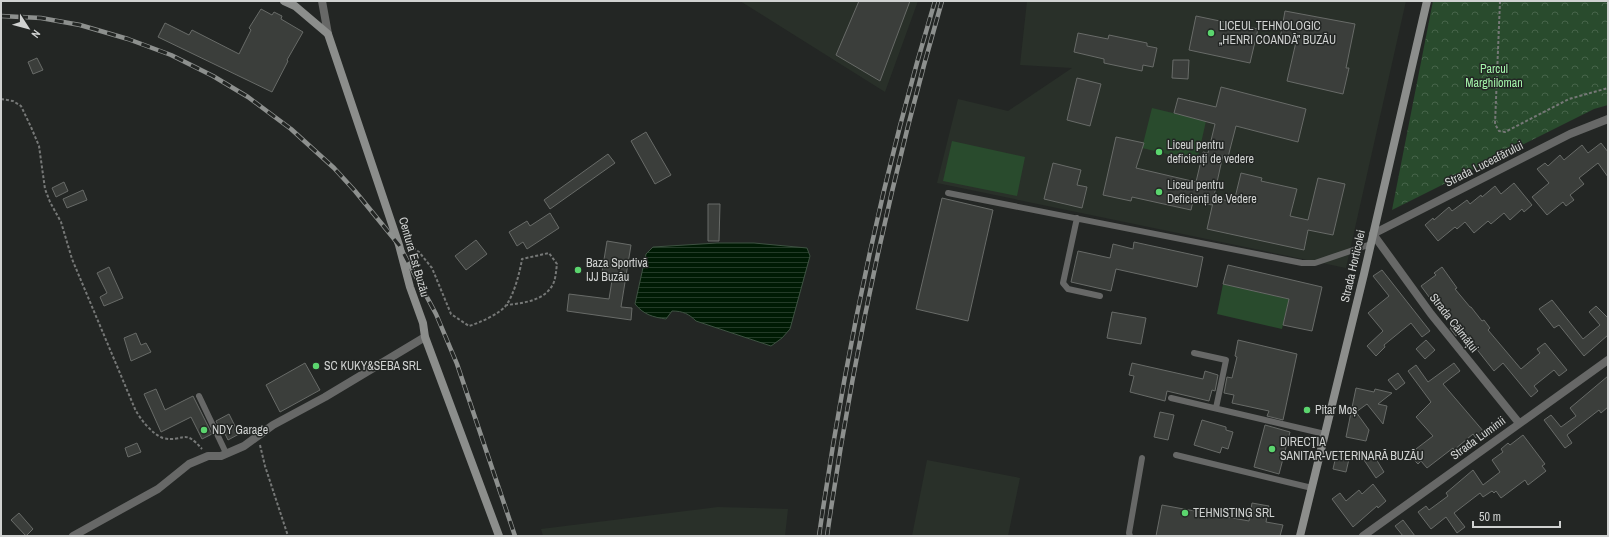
<svg xmlns="http://www.w3.org/2000/svg" width="1609" height="537" font-family="'Archivo Narrow',sans-serif">
<style>
.built{fill:#293029}
.park{fill:url(#park-crowns)}
.garden{fill:#294b2d}
.water{fill:url(#water-rules);stroke:#3e5242}
.building{fill:#3b3e3b;stroke:#686b68}
.lines{fill:none;stroke-linecap:round;stroke-linejoin:round}
.path{stroke:#767877;stroke-width:2;stroke-dasharray:3 2;stroke-linecap:butt}
.service{stroke:#676867;stroke-width:6}
.minor{stroke:#676867;stroke-width:8}
.secondary{stroke:#8c8e8c;stroke-width:8}
.rail-casing{stroke:#8d908e;stroke-width:4.5}
.rail{stroke:#232624;stroke-width:3;stroke-dasharray:9;stroke-linecap:butt}
.poi-dot{fill:#5bd56e;stroke:#232624;stroke-width:1.5}
.labels{text-anchor:middle;dominant-baseline:central;stroke-width:3;stroke-linejoin:round;paint-order:stroke}
.poi-label{font-size:12px;fill:#d0d2d1;stroke:#232624;text-anchor:start}
.park-label{font-size:12px;fill:#a3f3aa;stroke:#232624}
.street-label{font-size:12px;fill:#d0d2d1;stroke:#232624}
</style>
<defs>
<pattern id="park-crowns" width="20" height="18" patternUnits="userSpaceOnUse"><rect width="20" height="18" fill="#294b2d"/><path d="M2 6a3 3 0 1 1 6 0M12 15a3 3 0 1 1 6 0" fill="none" stroke="#47644a"/></pattern>
<pattern id="water-rules" width="6" height="5" patternUnits="userSpaceOnUse"><rect width="6" height="5" fill="#001b04"/><path d="M0 2.5h6" fill="none" stroke="#243b28"/></pattern>
</defs>
<rect width="100%" height="100%" fill="#232624"/>
<path class="built" d="M740,1H918L885,92Z
M1027,1H1406L1346,268L937,183L958,99L1008,111L1072,68L1020,65Z
M927,460L1020,478L1008,536H912Z
M718,507L788,509L785,536H543L541,529Z"/>
<path class="park" d="M1433,1H1608V105L1594,109L1392,210Z"/>
<path class="garden" d="M1152,108L1206,121L1197,161L1142,148Z
M952,141L1025,157L1017,196L943,181Z
M1223,284L1289,299L1282,329L1217,314Z"/>
<path class="water" d="M717,243H754L807,248L810,256L790,329L782,338L771,346L696,321C689,314 683,311 672,311L666,319C653,317 644,315 635,304L646,254L653,247Z"/>
<path class="building" d="M859,1H910L880,81L836,55Z
M261,9L272,15L274,12L282,16L281,19L303,32L287,60L288,61L272,92L158,37L165,23L189,35L192,30L239,54L251,30L249,28Z
M1285,11L1355,24L1346,68H1349L1343,94L1287,81L1296,42L1280,39Z
M1196,16L1258,29L1250,63L1189,50Z
M1078,33L1108,39L1109,35L1147,43V46L1157,48L1153,67L1143,65L1142,71L1104,63V59L1074,52Z
M37,58L43,70L33,74L28,62Z
M1173,60H1189L1188,79L1172,78Z
M1077,78L1101,84L1090,126L1067,120Z
M1221,87L1306,109L1298,142L1236,126L1228,157L1223,155L1212,205L1193,201L1191,210L1132,197L1131,201L1103,195L1116,137L1144,143L1136,168L1196,182L1203,152L1208,153L1215,124L1174,113L1178,98L1216,107Z
M646,132L671,175L655,184L631,141Z
M1601,143L1608,152V177L1598,163L1579,178L1584,184L1570,195L1574,200L1566,206L1563,202L1547,215L1532,197L1549,183L1537,169L1545,163L1548,166L1560,155L1564,160L1582,145L1588,153Z
M608,154L615,163L550,209L544,200Z
M1053,163L1081,170L1077,185L1087,187L1082,208L1044,199Z
M1241,173L1262,178L1261,181L1297,189L1290,216L1308,220L1318,178L1345,184L1333,235L1308,230L1304,250L1207,229L1214,198L1234,202Z
M64,182L68,191L56,197L52,188Z
M1514,183L1532,205L1524,212L1522,209L1510,220L1504,213L1491,224L1488,221L1474,233L1465,222L1457,229L1455,227L1438,241L1425,225L1433,218L1434,220L1449,207L1452,211L1467,200L1470,204L1481,195L1482,197L1495,186L1501,194Z
M83,190L87,200L67,208L63,199Z
M942,198L993,210L968,321L916,309Z
M708,204H720L719,241H708Z
M550,213L559,228L527,249L523,242L517,246L509,232L527,221L530,226Z
M476,240L487,254L466,270L455,256Z
M607,241L631,245L621,307L632,308L631,320L567,311L569,294L609,299L613,274L602,272Z
M1134,242L1203,257L1197,287L1116,269L1111,291L1071,282L1078,251L1110,258L1113,244L1133,249Z
M1228,265L1322,287L1312,331L1283,325L1289,299L1223,284Z
M109,267L123,298L104,306L100,297L107,293L97,273Z
M1442,267L1457,288L1455,289L1470,307H1471L1482,321L1484,320L1490,328L1488,330L1521,369L1540,353L1537,349L1545,343L1567,370L1559,376L1554,370L1534,386L1538,391L1531,397L1503,363L1494,371L1471,342L1467,345L1459,334L1456,336L1450,328L1456,324L1437,303L1435,305L1421,286L1436,275L1434,273Z
M1382,270L1430,331L1422,337L1411,323L1384,345L1385,347L1376,356L1367,346L1383,331L1368,313L1389,296L1373,276Z
M1552,300L1583,339L1600,325L1589,312L1596,306L1608,318V335L1584,356L1559,325L1554,328L1539,309Z
M1112,312L1146,318L1141,344L1107,338Z
M136,333L141,345L146,343L151,352L131,361L124,338Z
M1238,340L1297,354L1283,420L1267,416L1269,411L1232,403L1234,395L1224,393L1227,377L1232,378L1237,357L1235,356Z
M1426,340L1435,350L1425,359L1416,349Z
M305,363L320,390L280,412L266,385Z
M1132,363L1203,379L1205,371L1218,375L1215,391L1212,390L1209,401L1167,391L1165,401L1130,392L1134,376L1129,375Z
M1454,363L1460,371L1443,384L1484,432L1476,438L1473,434L1454,450L1453,448L1427,468L1421,461L1418,464L1411,457L1414,455L1412,452L1433,436L1416,417L1431,402L1408,371L1416,365L1428,382Z
M1398,373L1405,383L1396,390L1388,380Z
M1608,376V407L1601,413L1599,410L1567,435L1572,443L1565,448L1544,420L1551,415L1561,427L1576,416L1570,408Z
M1356,388L1374,392L1375,389L1392,393L1378,404L1387,406L1383,424L1367,404L1356,412L1369,430L1366,441L1346,437Z
M156,389L165,410L193,396L212,434L202,439L191,417L161,432L144,394Z
M1160,412L1174,415L1168,440L1154,437Z
M229,414L239,434L228,440L222,428L220,429L216,421Z
M1202,420L1226,427V430L1233,432L1228,449L1222,447L1220,453L1194,445Z
M1265,425L1290,432L1279,474L1254,467Z
M1523,435L1545,464L1542,466L1546,471L1528,485L1525,480L1501,498L1496,491L1494,493L1492,491L1483,497L1480,493L1454,513L1465,527L1457,533L1446,517L1431,529L1418,512L1426,506L1429,510L1448,496L1446,493L1473,470L1483,485L1500,472L1492,460L1503,452L1501,449L1508,443L1510,445Z
M137,443L141,452L128,457L125,448Z
M1373,454L1384,472L1376,478L1364,460Z
M1336,456L1349,459L1346,472L1333,469Z
M1373,484L1386,501L1378,508L1377,506L1353,527L1332,499L1340,493L1346,501L1359,490L1362,494Z
M1252,503L1269,506L1266,522L1283,525L1280,536H1156L1162,505L1249,521Z
M19,513L33,529L26,536L11,520Z
M1403,520L1415,536H1403L1395,526Z"/>
<g class="lines">
<path class="path" d="M1500,1L1495,124L1499,131L1505,132L1569,99L1608,88
M1,99L13,101L21,106L31,127L39,146L45,189L50,202L61,222L72,259L135,409C140,419 152,434 163,438C184,443 183,427 202,449
M409,245L419,252L432,268L451,314L469,326C479,323 502,313 507,304C514,294 520,272 522,259L549,253L557,264C556,270 556,280 552,286C543,301 523,303 507,305
M260,445L265,466L288,536"/>
<path class="service" d="M948,193L1302,263H1315L1371,244
M1077,218L1063,283L1068,289L1100,296
M1194,353L1226,360L1216,408
M199,396L226,453
M1171,398L1325,434
M1176,455L1312,488
M1130,536L1129,533L1142,458"/>
<path class="minor" d="M322,1L328,34
M1519,423L1431,314L1373,234L1570,134L1608,119
M73,536L158,489L189,464L208,456H221L244,446L273,425L325,397L425,337
M1363,536L1608,360"/>
<path class="secondary" d="M284,1L295,6L328,34L399,245L410,287L423,323L425,337L499,536
M1300,536L1364,274L1427,1"/>
<g class="rail-casing">
<path id="rail" d="M1,16L41,18L80,25L128,39L171,55L213,76L248,97L291,129L334,168L355,191L399,245L436,314L457,364L515,536
M819,536C845,355 882,176 935,1
M827,536C853,355 891,177 942,1"/>
</g>
<use href="#rail" class="rail"/>
</g>
<g class="poi-dot">
<circle cx="1211" cy="33" r="4"/>
<circle cx="1159" cy="152" r="4"/>
<circle cx="1159" cy="192" r="4"/>
<circle cx="578" cy="270" r="4"/>
<circle cx="316" cy="366" r="4"/>
<circle cx="1307" cy="410" r="4"/>
<circle cx="204" cy="430" r="4"/>
<circle cx="1272" cy="449" r="4"/>
<circle cx="1185" cy="513" r="4"/>
</g>
<g class="labels">
<g class="poi-label">
<text x="1219" y="26">LICEUL TEHNOLOGIC<tspan x="1219" dy="14">„HENRI COANDĂ” BUZĂU</tspan></text>
<text x="1167" y="145">Liceul pentru<tspan x="1167" dy="14">deficienți de vedere</tspan></text>
<text x="1167" y="185">Liceul pentru<tspan x="1167" dy="14">Deficienți de Vedere</tspan></text>
<text x="586" y="263">Baza Sportivă<tspan x="586" dy="14">IJJ Buzău</tspan></text>
<text x="324" y="366">SC KUKY&amp;SEBA SRL</text>
<text x="1315" y="410">Pitar Moș</text>
<text x="212" y="430">NDY Garage</text>
<text x="1280" y="442">DIRECŢIA<tspan x="1280" dy="14">SANITAR-VETERINARĂ BUZĂU</tspan></text>
<text x="1193" y="513">TEHNISTING SRL</text>
</g>
<g class="park-label">
<text x="1494" y="69">Parcul<tspan x="1494" dy="14">Marghiloman</tspan></text>
</g>
<g class="street-label">
<text transform="translate(1484 164) rotate(-27)">Strada Luceafărului</text>
<text transform="translate(414 257) rotate(74)">Centura Est Buzău</text>
<text transform="translate(1353 266) rotate(-77)">Strada Horticolei</text>
<text transform="translate(1454 323) rotate(52)">Strada Călmățui</text>
<text transform="translate(1478 438) rotate(-36)">Strada Luminii</text>
</g>
</g>
<rect width="1609" height="537" fill="none" stroke="#d0d2d1" stroke-width="4"/>
<g transform="translate(28 28) rotate(126)" stroke="#232624" stroke-width="3" paint-order="stroke">
<path d="M0-3L7 15L0 10L-7 15Z" fill="#d0d2d1"/>
<text y="-6" font-size="11" font-weight="bold" text-anchor="middle" fill="#d0d2d1">N</text>
</g>
<path d="M1473 521v6h87v-6" fill="none" stroke="#d0d2d1" stroke-width="2"/>
<text x="1479" y="521" font-size="12" fill="#d0d2d1" stroke="#232624" stroke-width="3" paint-order="stroke">50 m</text>
</svg>
